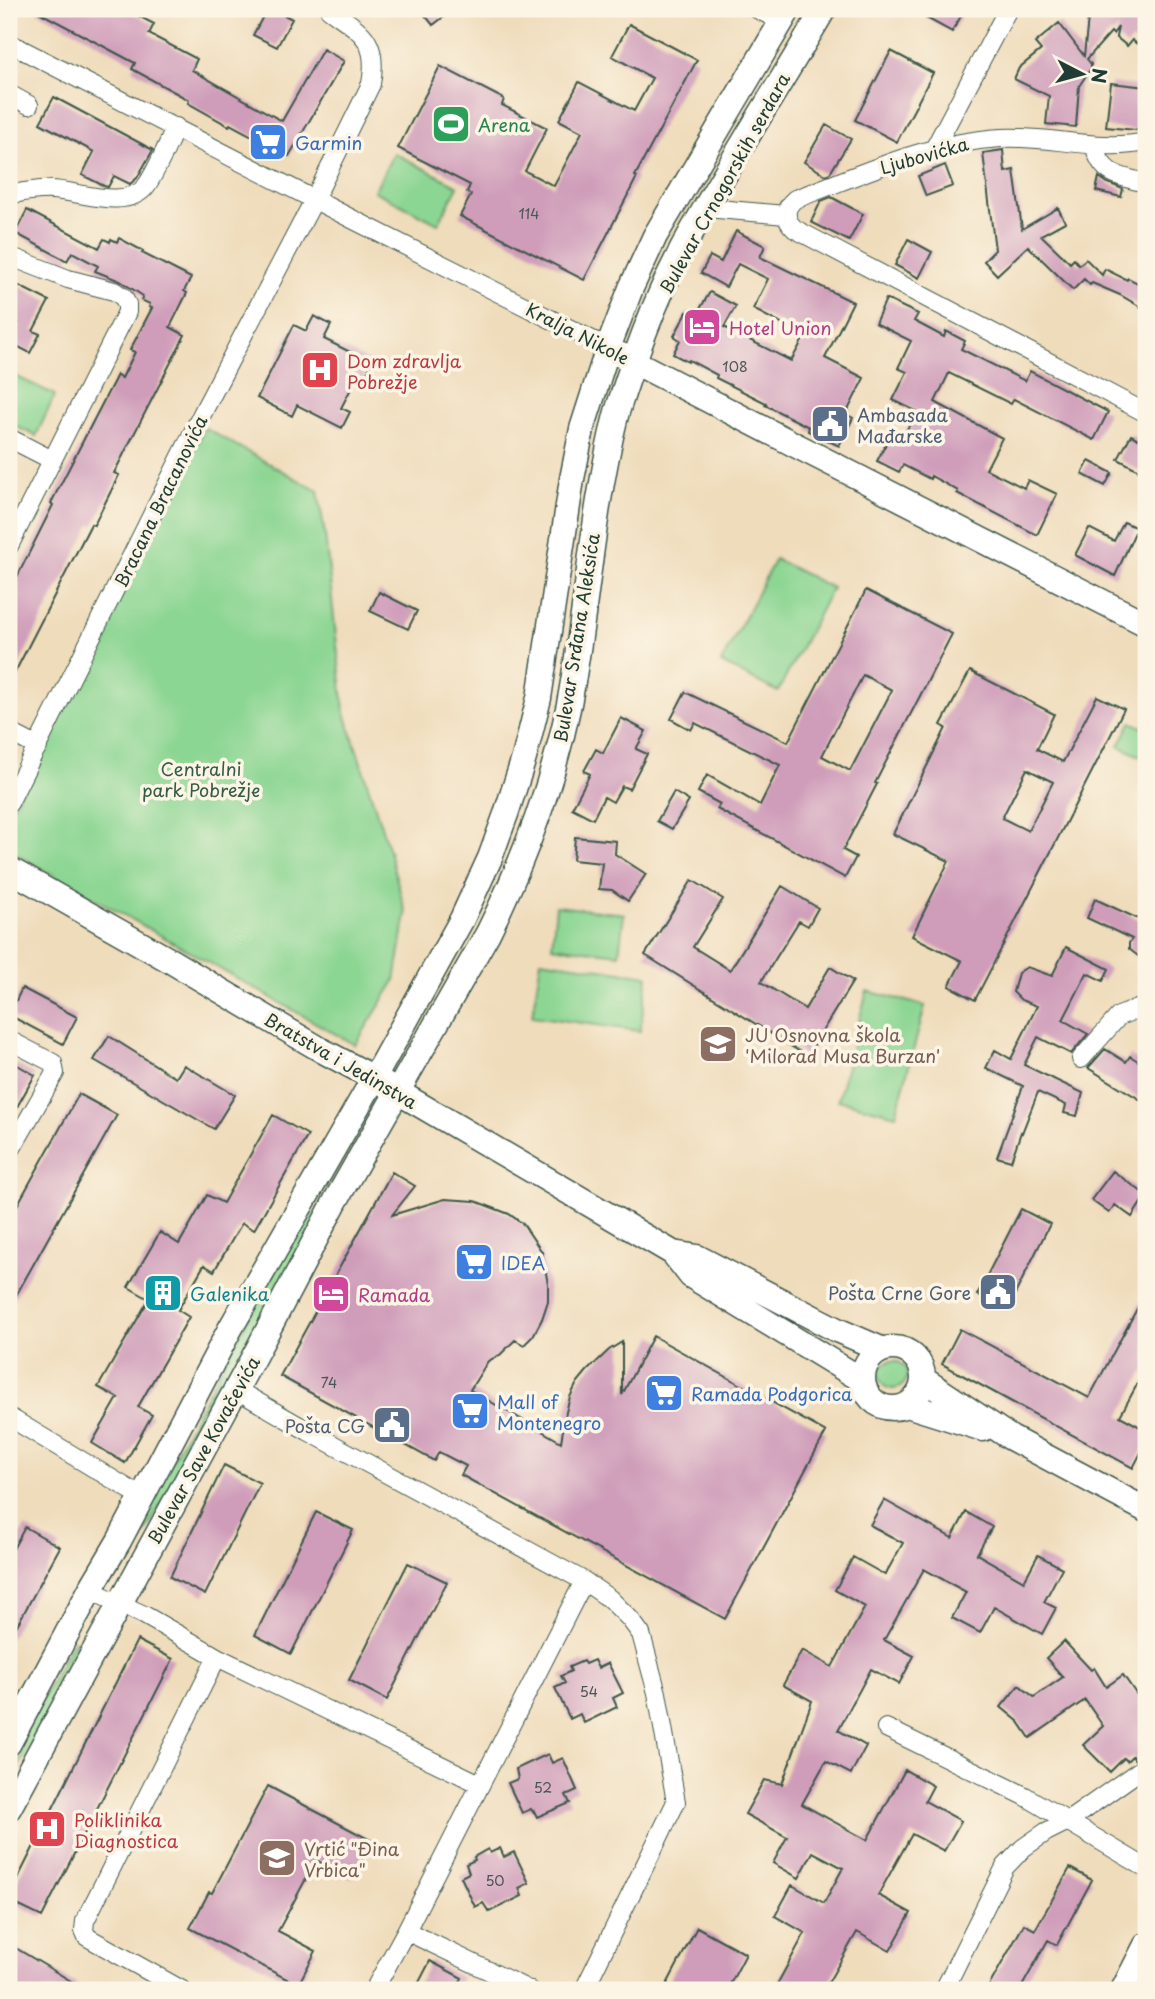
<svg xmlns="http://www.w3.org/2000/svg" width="1155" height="1999" font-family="'Playpen Sans',sans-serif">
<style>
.green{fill:#8cd693;stroke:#568a64;stroke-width:2}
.building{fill:#cf9dba;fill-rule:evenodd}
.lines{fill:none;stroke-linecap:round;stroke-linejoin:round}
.street-casing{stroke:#3e5548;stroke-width:20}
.secondary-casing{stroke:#3e5548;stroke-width:27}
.street{stroke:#fff;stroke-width:18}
.secondary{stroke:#fff;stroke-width:24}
.labels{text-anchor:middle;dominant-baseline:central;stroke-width:7;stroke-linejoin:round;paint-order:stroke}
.number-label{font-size:14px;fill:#4b5556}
.leisure-label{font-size:18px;fill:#27864d;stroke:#fcf5e5;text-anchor:start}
.shop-label{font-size:18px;fill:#366cbe;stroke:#fcf5e5;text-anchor:start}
.street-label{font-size:18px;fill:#1f3d34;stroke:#fcf5e5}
.hotel-label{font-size:18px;fill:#b23c85;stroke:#fcf5e5;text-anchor:start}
.health-label{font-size:18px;fill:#be3a42;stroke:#fcf5e5;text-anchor:start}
.service-label{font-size:18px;fill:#4e5e75;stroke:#fcf5e5;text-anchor:end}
.park-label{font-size:18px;fill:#355c47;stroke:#fcf5e5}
.education-label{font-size:18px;fill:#785e54;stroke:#fcf5e5;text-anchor:start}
.culture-label{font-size:18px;fill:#0d838f;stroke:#fcf5e5;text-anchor:start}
</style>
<rect width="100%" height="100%" fill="#fcf5e5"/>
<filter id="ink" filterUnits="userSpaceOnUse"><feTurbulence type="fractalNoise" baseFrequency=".0143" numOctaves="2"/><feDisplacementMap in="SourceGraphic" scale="14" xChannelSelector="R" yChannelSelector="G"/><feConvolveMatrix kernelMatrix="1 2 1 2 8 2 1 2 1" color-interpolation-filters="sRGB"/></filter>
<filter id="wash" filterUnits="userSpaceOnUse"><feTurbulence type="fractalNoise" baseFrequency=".00686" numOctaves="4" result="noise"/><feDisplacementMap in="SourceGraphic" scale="28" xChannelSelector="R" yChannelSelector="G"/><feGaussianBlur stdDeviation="1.57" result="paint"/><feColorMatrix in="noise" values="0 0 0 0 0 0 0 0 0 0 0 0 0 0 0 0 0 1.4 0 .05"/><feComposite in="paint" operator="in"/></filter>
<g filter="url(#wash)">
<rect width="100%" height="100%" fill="#efdcbb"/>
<path class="green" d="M394,153L458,186L438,224L374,191Z
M9,373L55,395L36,436L9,423Z
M205,428L318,491L325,535L344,710L389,851L406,914L395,981L355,1045L16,854L9,842V814Z
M775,559L832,588L778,692L721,663Z
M1131,722L1146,729V759L1119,746Z
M556,906L624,914L619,954L552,946Z
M541,960L648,976L640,1031L532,1016Z
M867,991L925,1006L896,1115L838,1100Z
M320,1213L140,1542L131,1536L304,1215Z
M879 1375a14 14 0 1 1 28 0a14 14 0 1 1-28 0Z
M74,1640L84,1645L9,1785V1760Z"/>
<g id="blocks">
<path class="building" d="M33,9H125L154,24L149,34L197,59L192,70L282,121L323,49L344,61L289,156L230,124L229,126L188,103L189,100L132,69L135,63Z
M267,9H273L292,19L277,47L253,35Z
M420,9H454L433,25Z
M910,9H965L952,32Z
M1089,9H1146V34L1137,44L1132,40L1127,46L1116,37L1118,27L1113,34L1111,32L1087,59L1091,64V68L1079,86L1076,127L1046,124L1049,96L1014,79L1019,68L1041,50L1035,43L1059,23L1084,56Z
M629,24L697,60L635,176L637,177L584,280L460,216L471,195L467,192L470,185L398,148L440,66L504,99L502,105L547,128L525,171L554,186L582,132L559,120L579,82L634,111L652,78L612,56Z
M891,51L933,73L897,142L855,120Z
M1111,83L1146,87V131L1106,127Z
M54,97L153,150L137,178L130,184L114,176L108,187L104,186L82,175L94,152L40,123Z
M826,125L851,139L830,173L826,175L804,162Z
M1003,150L1005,172L1014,170L1022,229L1058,208L1065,222L1041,235L1070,263L1074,259L1079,265L1086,259L1102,275L1105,269L1127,280L1128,278L1146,287V310L1120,295L1092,283L1090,285L1084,279L1073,290L1028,246L997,275L984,261L995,250L983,153Z
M945,165L953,186L926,196L918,176Z
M1099,177L1108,183L1123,189L1121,197L1096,191Z
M831,197L863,214L849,241L811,222L821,201Z
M27,210L99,248L104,239L110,242L111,239L117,242L119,238L143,251L142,253L191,278L184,291L187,293L170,327L185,335L114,473L119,475L94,525L91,524L9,684V593L53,505L51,503L117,375L122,378L135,352L130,350L152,308L149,307L150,304L141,300L143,296L120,281L95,271L98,266L72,252L67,261L15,233Z
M736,231L765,246L760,257L853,302L825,358L864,378L846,414L853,418L839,446L808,431L809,427L765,405L766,403L716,378L717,375L689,360L688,362L673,354L680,340L674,336L687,312L695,317L710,292L736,306L724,327L791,361L805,336L753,309L768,279L738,264L726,287L701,273L710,256L721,262Z
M908,239L932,252L919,278L895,265Z
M9,281L49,301L33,331L40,334L30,353L9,342L18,323L9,318Z
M886,299L918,314L914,321L944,337L946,331L965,341L961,349L1025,381L1030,371L1108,412L1094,440L1014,399L1011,404L949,373L935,402L1002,438L986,469L1024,488L1028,480L1057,494L1037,535L957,493L958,491L931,476L930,479L903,465L899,472L877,461L891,434L902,440L916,411L893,400L907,372L898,368L911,341L875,323Z
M314,316L331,325L324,339L372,363L363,380L357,377L341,408L350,412L342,428L297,405L292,416L257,398L294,325L306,331Z
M1131,435L1146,443V474L1118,459Z
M1089,461L1112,473L1105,486L1082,474Z
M1124,522L1137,528L1115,576L1075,555L1089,528L1114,541Z
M866,590L952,634L875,783L877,784L843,850L856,857L845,878L717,809L720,804L698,792L707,775L760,805L780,765L695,723L691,730L671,719L685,692L788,742ZM863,675L892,690L850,771L822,756Z
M379,592L417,611L408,629L370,611Z
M970,671L1054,714L1037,749L1063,762L1097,696L1124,709L975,1000L949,986L962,961L912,936L949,861L893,834L946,728L941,725ZM1027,769L1053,782L1028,831L1002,818Z
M621,718L646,731L636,749L647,754L629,789L622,786L613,802L604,797L593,819L572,808L590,774L584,771L596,749L603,753Z
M674,792L689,801L672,829L657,821Z
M575,837L616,841L615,854L646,874L628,901L612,890L599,889L602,863L573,860Z
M692,880L723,899L693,947L730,970L782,886L818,908L808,926L799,921L761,982L805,1009L830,967L853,981L807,1056L645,955Z
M1095,899L1145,922L1146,921V962L1129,949V943L1132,939L1087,918Z
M1066,947L1109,969L1103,981L1087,973L1063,1020L1088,1034L1071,1054L1038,1037L1024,1065L1083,1093L1077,1116L1064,1113L1066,1105L1038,1092L1022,1133L1021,1132L1011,1161L997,1157L1023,1086L986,1068L995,1050L1011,1059L1037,1006L1021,1000L1013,992L1018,973L1027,967L1052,976Z
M22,988L77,1017L63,1044L9,1015Z
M109,1036L176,1078L184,1065L235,1095L214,1129L94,1060Z
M1105,1049L1126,1062L1130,1056L1146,1066V1103L1088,1068Z
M14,1063L35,1075L9,1121V1073Z
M79,1094L117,1115L9,1308V1220Z
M273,1115L308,1135L254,1230L242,1223L214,1271L204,1265L178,1310L189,1317L138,1407L152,1415L125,1463L92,1443L118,1398L98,1387L149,1299L128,1287L160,1232L179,1244L207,1195L223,1203Z
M1113,1171L1146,1195L1132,1217L1115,1205L1109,1213L1091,1200Z
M392,1172L415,1186L392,1215L445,1199L475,1201L509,1214L523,1224L542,1252L548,1284V1301L542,1319L533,1336L524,1345L515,1340L500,1355L488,1361L470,1390L561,1442L566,1412L570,1397L577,1383L587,1371L609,1350L622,1342V1395L653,1336L826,1432L725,1619L461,1475L466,1466L439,1452L434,1461L280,1376Z
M1021,1209L1050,1224L1007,1310L977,1295Z
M1146,1292V1368L1120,1416L1146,1430V1443L1133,1468L942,1364L960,1329L1089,1398Z
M224,1465L260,1483L205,1595L170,1577Z
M884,1500L952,1538L966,1512L992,1527L977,1554L1024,1581L1038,1555L1062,1568L1044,1602L1056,1608L1042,1634L994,1607L980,1633L952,1618L966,1592L924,1569L884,1640L914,1656L899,1684L871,1669L838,1730L866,1746L851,1774L826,1761L802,1804L867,1840L905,1770L933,1786L925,1801L961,1821L944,1851L912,1834L878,1895L911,1913L890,1951L857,1932L824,1990H774L805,1933L775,1916L792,1885L824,1903L843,1868L813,1852L799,1878L773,1863L787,1837L745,1814L764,1780L782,1784L812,1701L783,1685L802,1650L832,1667L865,1607L835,1590L853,1557L885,1575L903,1543L870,1525Z
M316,1512L353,1530L291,1654L255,1635Z
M25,1527L60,1547L9,1640V1556Z
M408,1563L447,1582L387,1700L349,1680Z
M137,1640L173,1659L42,1917L9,1901V1896Z
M1064,1641L1091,1670L1094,1668L1106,1687L1123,1675L1146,1708V1753L1135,1760L1132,1756L1127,1761L1124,1758L1110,1772L1083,1745L1103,1726L1085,1700L1030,1738L1019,1722L1001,1707L1019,1685L1034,1697L1063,1677L1046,1658Z
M594,1660L598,1668L608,1663L623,1693L613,1698L617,1707L584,1723L580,1714L570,1719L555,1688L565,1683L561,1676L571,1671L569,1667L583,1661L585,1664Z
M548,1754L552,1763L563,1758L577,1790L566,1795L570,1803L537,1817L534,1811L533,1812L531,1809L522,1813L508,1783L518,1779L516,1769Z
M268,1786L372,1841L352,1879L316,1860L278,1931L316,1951L298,1985L190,1928L209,1892L212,1893Z
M500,1848L504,1857L514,1852L529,1883L519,1888L522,1896L489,1912L483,1903L475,1907L461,1877L469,1873L466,1864L475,1860L474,1857L488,1849L490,1853Z
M1070,1868L1092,1880L1057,1945L1048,1940L1020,1990H998L989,1986L1024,1924L1035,1930Z
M697,1927L746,1954L727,1990H664Z
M9,1944L86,1990H9Z
M430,1961L462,1978L456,1990H415Z"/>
</g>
</g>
<g filter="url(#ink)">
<use href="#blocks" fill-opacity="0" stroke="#3e5548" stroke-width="2"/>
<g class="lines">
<g class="street-casing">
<path id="street" d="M757,9L781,21
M9,43L352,219L608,348
M9,94L29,105
M1146,142C1098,152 1050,135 1001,138C929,142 862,174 795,199C784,208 784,219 795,229L1146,413
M1094,145C1102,176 1119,176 1146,183
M934,149L1008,9
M9,195C24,192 37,189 52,190C78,191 127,211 146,186C157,171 167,145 176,127
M706,208L786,215
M9,256L68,279L114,291L123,297L127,304V312L9,546
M9,438L52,460
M9,732L38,747
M9,803L205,408L314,200L371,84C379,39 361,32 329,9
M9,1040L53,1063L55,1073L9,1153
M1081,1059L1119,1016L1137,1009L1146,1008
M235,1389L308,1431L584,1581L610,1599L630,1619L641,1634L657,1693L676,1802L584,1990
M9,1417L142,1497
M90,1590L144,1615L217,1657L480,1784
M886,1728L1025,1796L1146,1868
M406,1931L529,1990
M182,1990L87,1937L84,1930L85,1921L217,1657
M374,1990L406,1931L584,1581
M944,1990L1005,1867L1023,1848L1046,1832L1068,1821L1146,1766"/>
</g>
<g class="secondary-casing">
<path id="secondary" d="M621,355L805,450L1146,624
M9,869L169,960L323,1051L374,1078L673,1253L691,1276L862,1380
M673,1253L697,1257L837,1330L881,1349
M863 1378a30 30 0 1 1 60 0a30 30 0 1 1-60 0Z
M923,1379L1011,1438L1146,1510
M907,1405L983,1429
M9,1743L90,1590L119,1541L230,1329L374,1078L462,919L490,858L506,814L524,758L539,698L572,479L582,429L608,348L631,288L655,236L789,9
M9,1808L259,1347L336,1200L488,933C524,860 553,784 569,704C582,637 588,568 599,500C604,471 609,441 617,412C634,359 653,304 679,255C724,171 776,91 824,9
M1123,1990L1146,1945"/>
</g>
<use href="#street" class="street"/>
<use href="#secondary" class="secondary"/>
</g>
</g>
<defs>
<g id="stadium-square" transform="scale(2.0125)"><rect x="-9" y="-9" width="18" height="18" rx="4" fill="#2e9e5b" stroke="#fcf5e5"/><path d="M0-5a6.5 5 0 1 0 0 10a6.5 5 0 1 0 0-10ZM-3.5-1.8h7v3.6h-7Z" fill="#fff"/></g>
<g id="supermarket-square" transform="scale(2.0125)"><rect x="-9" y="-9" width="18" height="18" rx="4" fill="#3f7fe0" stroke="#fcf5e5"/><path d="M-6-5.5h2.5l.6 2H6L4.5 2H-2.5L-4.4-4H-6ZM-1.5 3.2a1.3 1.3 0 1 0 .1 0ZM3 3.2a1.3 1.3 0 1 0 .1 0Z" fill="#fff"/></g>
<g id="hotel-square" transform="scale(2.0125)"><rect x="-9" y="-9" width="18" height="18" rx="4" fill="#d1479c" stroke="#fcf5e5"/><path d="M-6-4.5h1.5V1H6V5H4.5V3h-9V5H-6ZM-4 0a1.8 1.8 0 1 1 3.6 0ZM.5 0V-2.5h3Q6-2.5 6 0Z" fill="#fff"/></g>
<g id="hospital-square" transform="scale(2.0125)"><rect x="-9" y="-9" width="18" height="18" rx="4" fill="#e0444e" stroke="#fcf5e5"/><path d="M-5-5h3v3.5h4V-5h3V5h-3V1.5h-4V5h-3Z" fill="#fff"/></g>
<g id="civic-square" transform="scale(2.0125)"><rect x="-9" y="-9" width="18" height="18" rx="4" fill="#5c6f8a" stroke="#fcf5e5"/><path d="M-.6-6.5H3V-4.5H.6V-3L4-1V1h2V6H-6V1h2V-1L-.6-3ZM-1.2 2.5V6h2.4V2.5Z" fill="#fff"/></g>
<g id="school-square" transform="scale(2.0125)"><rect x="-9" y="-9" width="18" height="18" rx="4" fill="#8d6e63" stroke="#fcf5e5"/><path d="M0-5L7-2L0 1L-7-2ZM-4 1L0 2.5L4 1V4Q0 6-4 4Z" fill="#fff"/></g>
<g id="building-square" transform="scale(2.0125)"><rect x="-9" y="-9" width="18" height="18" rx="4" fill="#0f9aa8" stroke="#fcf5e5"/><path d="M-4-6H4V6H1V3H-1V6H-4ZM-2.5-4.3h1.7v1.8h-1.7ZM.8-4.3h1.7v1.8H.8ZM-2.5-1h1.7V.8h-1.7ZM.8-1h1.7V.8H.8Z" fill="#fff"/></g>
</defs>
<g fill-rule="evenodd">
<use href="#stadium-square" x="451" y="124"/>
<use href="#supermarket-square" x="268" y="142"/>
<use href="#hotel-square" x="702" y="327"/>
<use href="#hospital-square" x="320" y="370"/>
<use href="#civic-square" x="830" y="424"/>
<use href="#school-square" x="718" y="1044"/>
<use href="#supermarket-square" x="474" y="1262"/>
<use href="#civic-square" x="998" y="1292"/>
<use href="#building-square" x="163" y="1293"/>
<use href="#hotel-square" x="331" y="1294"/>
<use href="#supermarket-square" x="664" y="1393"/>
<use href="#supermarket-square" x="470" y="1411"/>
<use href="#civic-square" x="392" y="1425"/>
<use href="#hospital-square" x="47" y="1829"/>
<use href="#school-square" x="277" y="1858"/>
</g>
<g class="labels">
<g class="number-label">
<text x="529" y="213">114</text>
<text x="735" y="366">108</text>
<text x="329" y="1382">74</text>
<text x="589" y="1691">54</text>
<text x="543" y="1787">52</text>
<text x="495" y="1880">50</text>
</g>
<g class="leisure-label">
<text x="478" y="124">Arena</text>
</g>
<g class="shop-label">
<text x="295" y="142">Garmin</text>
<text x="501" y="1262">IDEA</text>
<text x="691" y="1393">Ramada Podgorica</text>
<text x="497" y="1401">Mall of<tspan x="497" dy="21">Montenegro</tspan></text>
</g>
<g class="street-label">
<text transform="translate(924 155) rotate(-16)">Ljubovićka</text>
<text transform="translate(724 183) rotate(-61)">Bulevar Crnogorskih serdara</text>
<text transform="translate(578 333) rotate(27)">Kralja Nikole</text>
<text transform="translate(160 501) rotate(-64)">Bracana Bracanovića</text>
<text transform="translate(576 638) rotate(-81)">Bulevar Srđana Aleksića</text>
<text transform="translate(341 1060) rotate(30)">Bratstva i Jedinstva</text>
<text transform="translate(203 1450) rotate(-61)">Bulevar Save Kovačevića</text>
</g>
<g class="hotel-label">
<text x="729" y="327">Hotel Union</text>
<text x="358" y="1294">Ramada</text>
</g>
<g class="health-label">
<text x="347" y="360">Dom zdravlja<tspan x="347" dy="21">Pobrežje</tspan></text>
<text x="74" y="1819">Poliklinika<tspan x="74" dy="21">Diagnostica</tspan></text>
</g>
<g class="service-label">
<text x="857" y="414" text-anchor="start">Ambasada<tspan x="857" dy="21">Mađarske</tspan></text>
<text x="971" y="1292">Pošta Crne Gore</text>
<text x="365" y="1425">Pošta CG</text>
</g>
<g class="park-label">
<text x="201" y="768">Centralni<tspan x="201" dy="21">park Pobrežje</tspan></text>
</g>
<g class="education-label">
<text x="745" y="1034">JU Osnovna škola<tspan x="745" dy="21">'Milorad Musa Burzan'</tspan></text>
<text x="304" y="1848">Vrtić "Đina<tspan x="304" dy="21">Vrbica"</tspan></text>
</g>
<g class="culture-label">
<text x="190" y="1293">Galenika</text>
</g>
</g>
<rect width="1155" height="1999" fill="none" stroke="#fcf5e5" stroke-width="35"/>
<g transform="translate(1082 74) rotate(96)" stroke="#fcf5e5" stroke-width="5" paint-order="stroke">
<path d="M0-5L12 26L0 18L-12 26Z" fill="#1f3d34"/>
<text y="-10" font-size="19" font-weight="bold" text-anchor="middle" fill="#1f3d34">N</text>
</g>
</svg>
